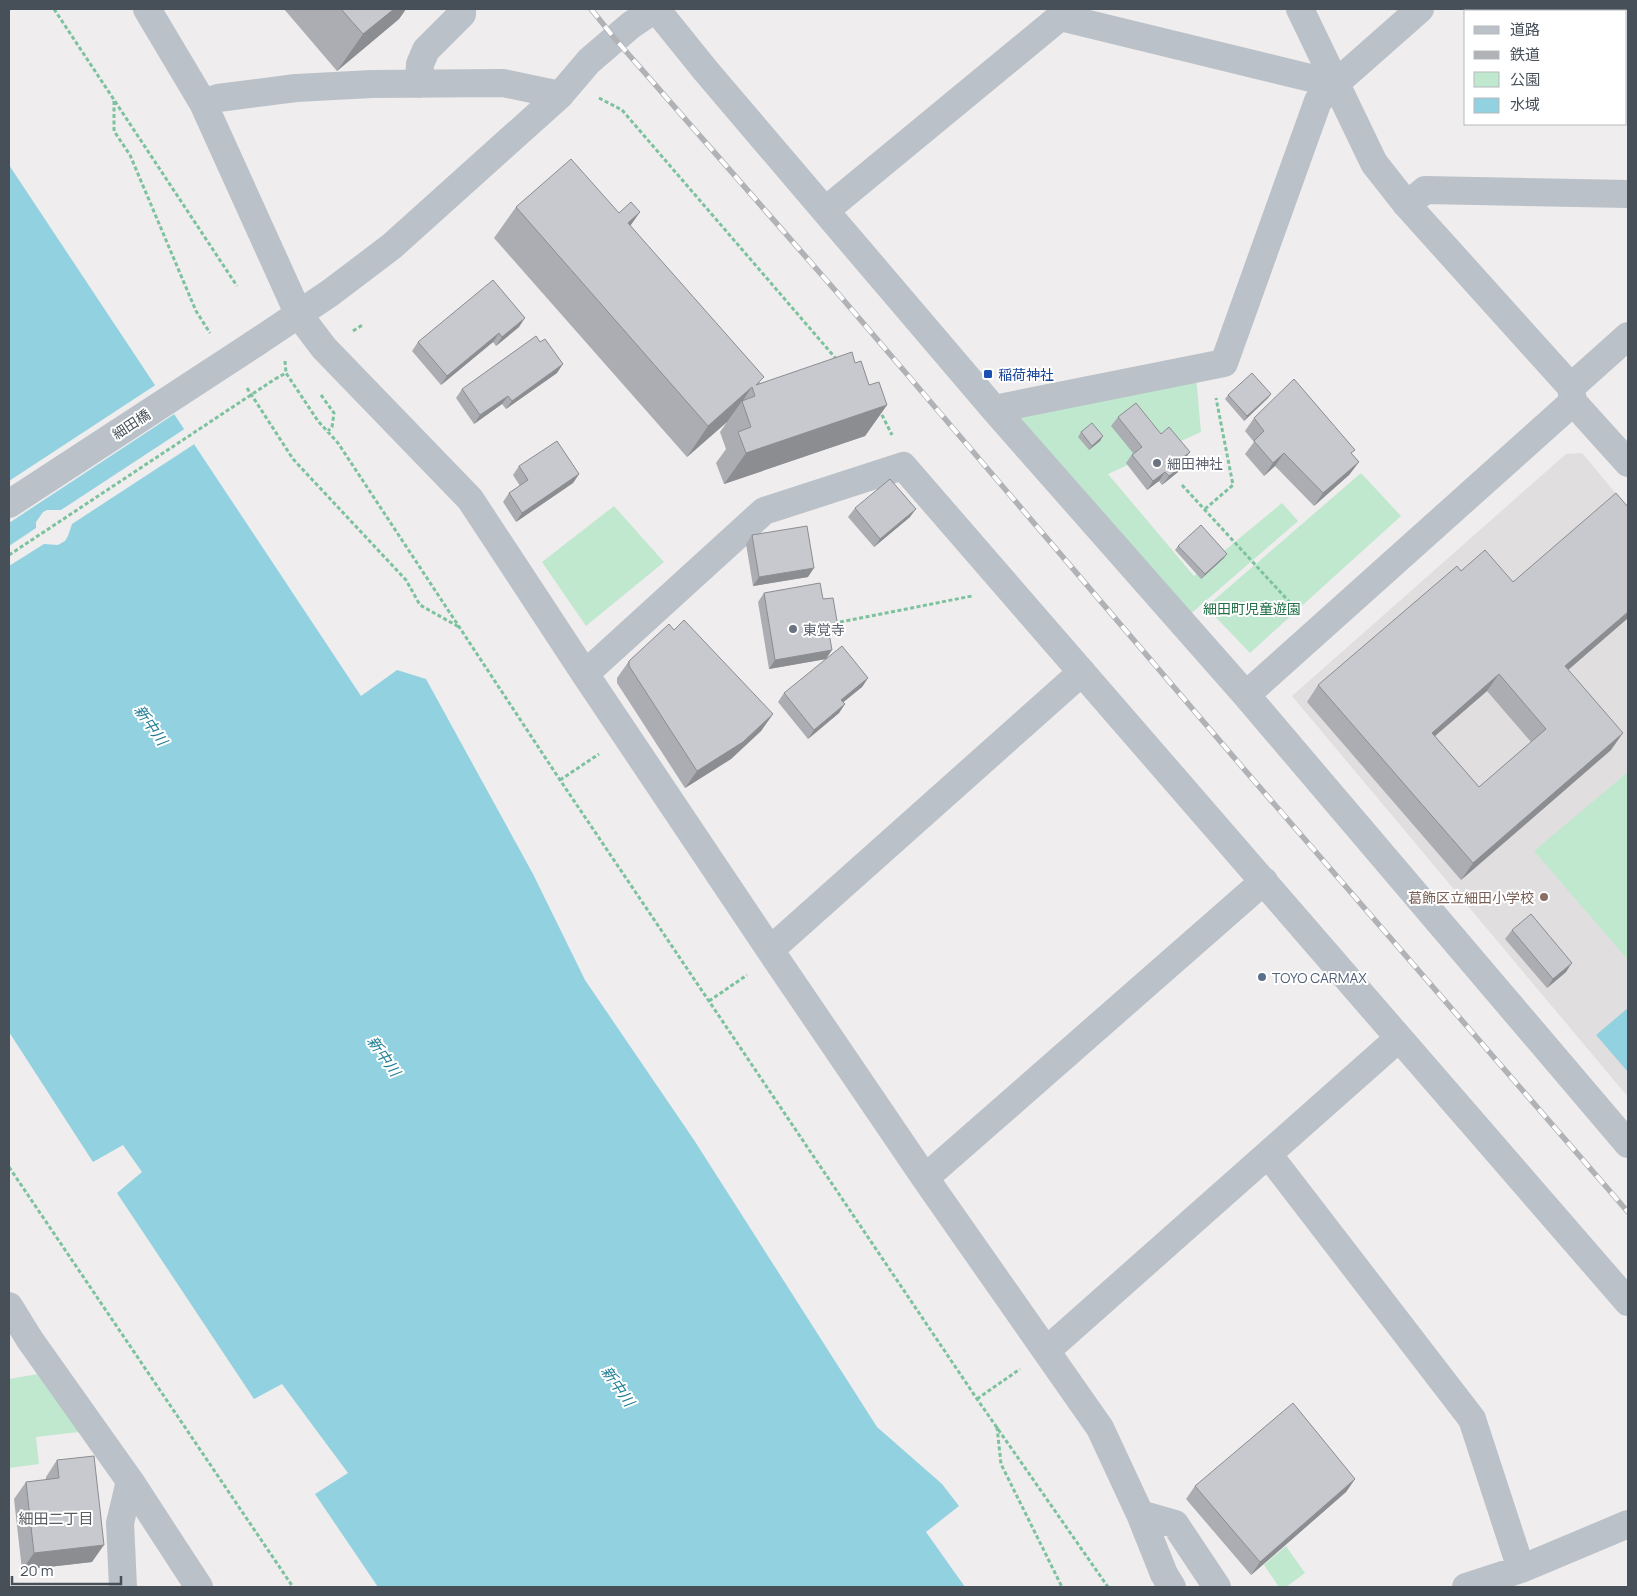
<svg xmlns="http://www.w3.org/2000/svg" width="1637" height="1596" font-family="Manrope,'Noto Sans JP',sans-serif">
<style>
.education{fill:#e0dede}
.green{fill:#c0e8cf}
.water{fill:#92d1e0}
.pier{fill:#efeded}
.lines{fill:none;stroke-linecap:round;stroke-linejoin:round}
.path{stroke:#7cc29f;stroke-width:3;stroke-dasharray:4 2.5;stroke-linecap:butt}
.minor{stroke:#bac1c8;stroke-width:28}
.rail-casing{stroke:#b0b2b6;stroke-width:5.5}
.rail{stroke:#fff;stroke-width:4;stroke-dasharray:11;stroke-linecap:butt}
.path-bridge{stroke:#7cc29f;stroke-width:3;stroke-dasharray:4 2.5;stroke-linecap:butt}
.minor-bridge{stroke:#bac1c8;stroke-width:28}
.wall{fill:#abadb2;fill-rule:evenodd}
.shaded-wall{fill:#8b8d91}
.building{fill:#c7c9cf;stroke:#8b8d91;fill-rule:evenodd}
.transit-dot{fill:#1a4fb4;stroke:#fff;stroke-width:2}
.worship-dot{fill:#6b7280;stroke:#fff;stroke-width:2}
.education-dot{fill:#8d6e63;stroke:#fff;stroke-width:2}
.service-dot{fill:#5c6f8a;stroke:#fff;stroke-width:2}
.labels{text-anchor:middle;dominant-baseline:central;stroke-width:4;stroke-linejoin:round;paint-order:stroke}
.transit-label{font-size:14px;fill:#164399;stroke:#fff;text-anchor:start}
.street-label{font-size:14px;fill:#475058;stroke:#fff}
.worship-label{font-size:14px;fill:#5b616d;stroke:#fff;text-anchor:start}
.park-label{font-size:14px;fill:#226f47;stroke:#fff}
.education-label{font-size:14px;fill:#785e54;stroke:#fff;text-anchor:end}
.service-label{font-size:14px;fill:#4e5e75;stroke:#fff;text-anchor:start}
.water-label{font-size:15px;font-style:italic;fill:#1e7d94;stroke:#fff}
.neighbourhood-label{font-size:15px;fill:#5a5d61;stroke:#fff}
</style>
<rect width="100%" height="100%" fill="#efeded"/>
<path class="education" d="M1582,453L1628,508V1097L1292,696L1566,454Z"/>
<path class="green" d="M1196,376L1201,432L1108,474L1194,576L1282,503L1298,521L1187,617L1005,413Z
M1361,473L1401,516L1250,653L1206,607Z
M614,506L664,562L586,626L542,562Z
M1628,772V960L1534,851Z
M38,1374L79,1432L36,1437L39,1464L9,1468V1379Z
M1286,1546L1305,1573L1286,1587H1279L1264,1565Z"/>
<path class="water" d="M9,165L361,696L397,670L426,679L533,874L585,980L694,1140L877,1427L942,1484L959,1506L926,1532L965,1587H378L315,1494L348,1473L282,1384L254,1399L117,1193L142,1172L123,1145L93,1162L9,1032Z
M1628,1008V1072L1596,1035Z"/>
<path class="pier" d="M157,384L176,413L9,523V481Z
M186,428L196,443L72,524L68,536L65,541L58,545L44,544L9,566V546L36,528V522L43,512L47,510H61Z"/>
<g class="lines">
<path class="path" d="M54,9L237,286
M599,98L622,110L838,361
M114,101V131L130,155L196,311L210,333
M353,331L364,324
M285,361L286,373
M275,379L286,373L318,421L338,443L560,780L977,1399L1108,1587
M247,388L293,459L406,580L420,605L459,627
M321,395L334,413L332,427L328,431
M879,409L892,435
M1182,485L1294,607
M1205,509L1233,485L1216,398
M840,622L972,596
M560,780L599,754
M709,1001L747,975
M9,1167L293,1587
M977,1399L1020,1369
M997,1427L1001,1464L1062,1587"/>
<path class="minor" d="M147,9L203,103L299,315L324,348L470,499L585,674L770,950L925,1178L1100,1428L1140,1514L1164,1574L1172,1587
M656,9L706,71L994,409L1246,695L1628,1144
M1300,9L1374,163L1407,205L1571,387
M419,84L420,64L426,50L462,14V9
M203,103L218,98L296,88L372,84L503,83L560,95
M1407,205L1425,190L1628,194
M826,210L1060,17L1335,84
M254,344L330,293L392,246L560,95L589,61L631,25L655,9
M1573,402L1571,387L1628,336
M994,409L1224,363L1318,101L1335,84L1420,9
M585,674L764,511L903,466L1628,1302
M1246,695L1573,402L1628,463
M770,950L1082,672
M1268,1154L1472,1419L1521,1569
M925,1178L1264,881
M9,1306L30,1340L130,1481L199,1587
M1046,1351L1399,1038
M1140,1514L1175,1524L1217,1587
M123,1587L120,1523L130,1481
M1466,1587L1521,1569L1628,1524"/>
<g class="rail-casing">
<path id="rail" d="M591,9L616,40L841,297L1243,768L1628,1212"/>
</g>
<use href="#rail" class="rail"/>
<path class="path-bridge" d="M9,555L275,379"/>
<path class="minor-bridge" d="M9,504L254,344"/>
</g>
<path class="wall" d="M284,9H406L399,19L337,71Z
M516,207L619,213L640,212L630,226L760,383L855,363L869,385L887,405L865,436L724,484L716,463L726,449L720,432L727,422L687,457L494,238Z
M519,327L496,346L493,342L441,385L412,351L418,342Z
M557,373L506,409L502,404L474,424L456,398L462,389Z
M1271,394L1268,398L1244,421L1225,399L1228,395Z
M1118,417L1161,434L1190,452L1182,462L1178,472L1162,485L1159,481L1147,490L1126,463L1133,453L1111,426Z
M1254,418L1352,454L1359,462L1349,475L1314,506L1275,466L1264,476L1245,454L1254,442L1245,431Z
M1081,432L1103,436L1100,441L1089,450L1078,437Z
M519,466L579,474L573,483L516,522L503,502L509,493L520,486L513,475Z
M1628,507V618L1568,670L1611,750L1461,880L1307,702L1318,685L1513,582ZM1487,691L1531,742L1479,787L1435,736Z
M855,508L910,517L874,547L848,517Z
M752,535L808,577L753,586L746,544Z
M1178,546L1224,558L1201,579L1175,550Z
M764,593L823,599L832,635L830,636L826,659L769,669L758,602Z
M674,630L773,714L761,731L731,759L685,788L617,683V678L629,661Z
M868,678L862,687L843,702L845,704L839,713L808,739L778,702L784,693Z
M1512,930L1566,972L1547,988L1505,939Z
M57,1460L92,1562L22,1570L14,1499L26,1482L46,1480V1477Z
M1355,1479L1346,1492L1251,1575L1186,1499L1195,1486Z"/>
<path class="shaded-wall" d="M394,9H406L399,19L337,71L363,34Z
M640,212L618,243L628,223Z
M525,318L519,327L496,346L502,337Z
M499,333L493,342L441,385L447,376Z
M563,364L557,373L506,409L512,401Z
M752,387L742,402V401L727,422L687,457L708,426Z
M1271,394L1268,398L1244,421L1247,416Z
M508,396L502,404L474,424L480,415Z
M887,405L865,436L724,484L746,453Z
M1103,436L1100,441L1089,450L1092,446Z
M1190,452L1183,461L1174,468L1181,459Z
M1284,453L1275,466L1264,476L1273,463Z
M1359,462L1349,475L1314,506L1323,493Z
M1184,464L1178,472L1162,485L1169,476Z
M1165,472L1159,481L1147,490L1153,481Z
M579,474L573,483L516,522L522,513Z
M916,509L910,517L874,547L880,539Z
M1227,554L1224,558L1201,579L1205,574Z
M814,568L808,577L753,586L759,577Z
M1628,612V618L1553,683L1565,666Z
M838,627L832,635L822,637L828,628Z
M832,650L826,659L769,669L775,660Z
M1499,674L1487,691L1420,749L1432,733Z
M868,678L862,687L835,709L841,700Z
M845,704L839,713L808,739L814,730Z
M773,714L761,731L731,759L685,788L697,771Z
M1623,733L1611,750L1461,880L1473,863Z
M1572,963L1566,972L1547,988L1553,979Z
M1355,1479L1346,1492L1251,1575L1260,1562Z
M104,1545L92,1562L22,1570L34,1553Z"/>
<path class="building" d="M341,9H394L363,34Z
M571,159L619,213L631,202L640,212L628,223L764,377L756,385L852,352L855,363L861,361L869,385L879,382L887,405L746,453L738,432L751,427L742,401L755,396L752,387L708,426L516,207Z
M493,280L525,318L502,337L499,333L447,376L418,342Z
M536,336L540,342L545,339L563,364L512,401L508,396L480,415L462,389Z
M1252,373L1271,394L1247,416L1228,395Z
M1294,379L1355,450L1351,453L1359,462L1323,493L1284,453L1273,463L1254,441L1264,431L1254,418Z
M1136,403L1161,434L1169,427L1190,452L1181,459L1184,464L1169,476L1165,472L1153,481L1132,455L1142,447L1118,417Z
M1092,423L1103,436L1092,446L1081,432Z
M557,441L579,474L522,513L509,493L528,480L519,466Z
M890,479L916,509L880,539L855,508Z
M1616,493L1628,507V612L1565,666L1623,733L1473,863L1318,685L1457,566L1461,571L1485,550L1513,582ZM1499,674L1546,729L1479,787L1432,733Z
M1201,525L1227,554L1205,574L1178,546Z
M807,526L814,568L759,577L752,535Z
M820,583L823,599L833,598L838,627L828,628L832,650L775,660L764,593Z
M684,620L773,714L743,742L697,771L629,666V661L669,624L674,630Z
M842,646L868,678L841,700L845,704L814,730L784,693Z
M1531,914L1572,963L1553,979L1512,930Z
M1293,1403L1355,1479L1260,1562L1195,1486Z
M94,1456L104,1545L34,1553L26,1482L59,1478L57,1460Z"/>
<rect class="transit-dot" x="983" y="369" width="10" height="10" rx="2.5"/>
<g class="worship-dot">
<circle cx="1157" cy="463" r="5"/>
<circle cx="793" cy="629" r="5"/>
</g>
<circle class="education-dot" cx="1544" cy="897" r="5"/>
<circle class="service-dot" cx="1262" cy="977" r="5"/>
<g class="labels">
<g class="transit-label">
<text x="998" y="374">稲荷神社</text>
</g>
<g class="street-label">
<text transform="translate(131 424) rotate(-33)">細田橋</text>
</g>
<g class="worship-label">
<text x="1167" y="463">細田神社</text>
<text x="803" y="629">東覚寺</text>
</g>
<g class="park-label">
<text x="1252" y="608">細田町児童遊園</text>
</g>
<g class="education-label">
<text x="1534" y="897">葛飾区立細田小学校</text>
</g>
<g class="service-label">
<text x="1272" y="977">TOYO CARMAX</text>
</g>
<g class="water-label">
<text transform="translate(151 725) rotate(55)">新中川</text>
<text transform="translate(384 1056) rotate(55)">新中川</text>
<text transform="translate(618 1386) rotate(55)">新中川</text>
</g>
<g class="neighbourhood-label">
<text x="56" y="1518">細田二丁目</text>
</g>
</g>
<rect width="1637" height="1596" fill="none" stroke="#475058" stroke-width="20"/>
<rect x="1464" y="10" width="162" height="115" fill="#ffffff" stroke="#b5b9bc"/>
<rect x="1474" y="26" width="25" height="8" fill="#bac1c8" stroke="#b5b9bc"/>
<text x="1510" y="35" font-size="15" fill="#475058">道路</text>
<rect x="1474" y="51" width="25" height="8" fill="#b0b2b6" stroke="#b5b9bc"/>
<text x="1510" y="60" font-size="15" fill="#475058">鉄道</text>
<rect x="1474" y="72" width="25" height="15" fill="#c0e8cf" stroke="#b5b9bc"/>
<text x="1510" y="85" font-size="15" fill="#475058">公園</text>
<rect x="1474" y="98" width="25" height="15" fill="#92d1e0" stroke="#b5b9bc"/>
<text x="1510" y="110" font-size="15" fill="#475058">水域</text>
<path d="M12 1576v8h109v-8" fill="none" stroke="#475058" stroke-width="2.5"/>
<text x="20" y="1576" font-size="15" fill="#475058" stroke="#ffffff" stroke-width="4" paint-order="stroke">20 m</text>
</svg>
